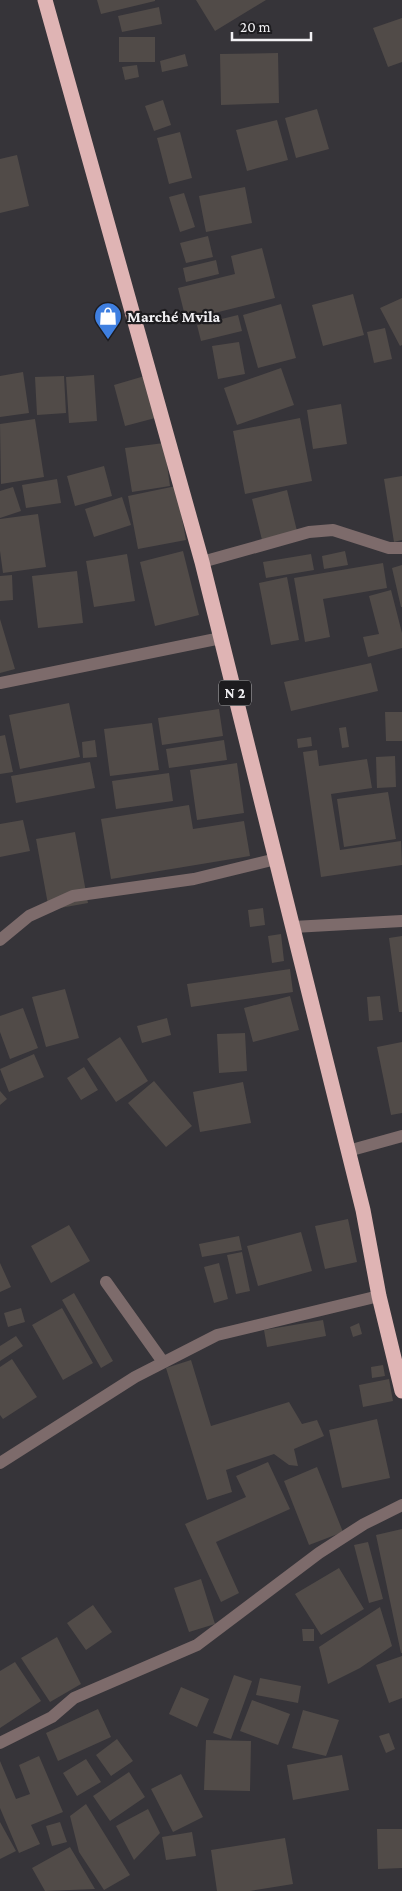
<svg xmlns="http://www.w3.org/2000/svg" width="402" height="1891" font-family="'Crimson Pro',serif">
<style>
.building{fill:#514b48}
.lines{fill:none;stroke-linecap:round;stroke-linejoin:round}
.street{stroke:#7d6b6b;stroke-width:12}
.highway{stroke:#dfb4b4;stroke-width:15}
.labels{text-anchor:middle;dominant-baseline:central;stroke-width:4.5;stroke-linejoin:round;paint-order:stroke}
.shield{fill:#1d1c1f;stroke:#b1b0b3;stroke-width:1}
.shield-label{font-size:15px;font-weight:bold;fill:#f1f0f3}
.poi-label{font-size:16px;font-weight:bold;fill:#f1f0f3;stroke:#1d1c1f;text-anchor:start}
</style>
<rect width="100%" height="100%" fill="#363439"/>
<path class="building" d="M97,0H155V1L101,14Z
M196,0H266L215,31Z
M159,7L162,24L122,32L118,16Z
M402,18V62L388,67L373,28Z
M119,37H155V62H119Z
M278,53L279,103L221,105L220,54Z
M185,54L188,66L162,72L160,61Z
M137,65L139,77L125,80L122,67Z
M163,100L171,125L154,131L145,106Z
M317,109L329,149L296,158L285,118Z
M277,120L288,160L247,171L236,130Z
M180,132L192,178L169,184L157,138Z
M17,155L29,206L0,213V159Z
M245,187L252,223L206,232L199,196Z
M184,193L195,227L180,232L169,197Z
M208,236L213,257L186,263L180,243Z
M262,248L275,298L186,320L178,288L235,274L231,256Z
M216,260L219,274L186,282L183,268Z
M353,294L364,335L323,346L312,305Z
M402,298V345L400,346L380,308Z
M281,304L296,358L258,368L243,315Z
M238,315L242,331L201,341L197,325Z
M385,328L392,359L374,363L367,332Z
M239,342L245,374L218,379L212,346Z
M281,368L294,405L237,425L224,388Z
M23,372L29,413L0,417V376Z
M94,375L97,421L69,423L66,377Z
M148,375L159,417L125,426L114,385Z
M64,376L66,413L37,415L35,377Z
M341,404L347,444L313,449L307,410Z
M300,418L312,481L245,494L233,431Z
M35,419L44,477L1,484L0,424Z
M164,443L170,486L132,492L125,448Z
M104,466L112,496L75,506L67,476Z
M402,476V540L394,542L384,479Z
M57,479L61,503L26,508L22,485Z
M176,486L186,540L138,549L128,496Z
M13,487L21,511L0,518V491Z
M287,490L297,531L262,540L252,499Z
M122,497L131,525L94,537L85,509Z
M38,514L46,567L3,573L0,551V519Z
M183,551L199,615L155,626L140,562Z
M345,551L348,565L324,569L322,556Z
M127,554L135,601L94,607L86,561Z
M311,554L314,570L266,578L263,562Z
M383,563L387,588L323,599L330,637L305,642L294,578Z
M402,565V607H401L392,568Z
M77,571L83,623L38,628L32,576Z
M12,575L13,600L0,601V576Z
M287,577L299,640L271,645L259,583Z
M391,590L402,633V648L368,657L363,637L379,634L369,596Z
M0,619L15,669L0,673Z
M371,663L378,691L291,711L284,682Z
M69,703L80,757L20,769L9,715Z
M219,709L223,736L162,745L158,718Z
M385,712H402V741H386Z
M152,723L159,770L110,776L104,729Z
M346,727L349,747L342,748L339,728Z
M5,735L13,772L0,774V736Z
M311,737L312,746L298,748L297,739Z
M95,740L97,757L83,758L82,742Z
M224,740L227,760L169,768L166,749Z
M317,750L319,766L367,759L372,788L331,794L340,850L401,841L402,865L321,877L303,752Z
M395,756L396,787L377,788L376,757Z
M90,762L95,788L16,803L11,776Z
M237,763L244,813L197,820L190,770Z
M169,773L173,801L116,809L112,781Z
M388,792L396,839L344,847L337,799Z
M189,805L193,829L244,821L250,856L111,879L101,819Z
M23,820L30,851L0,857V824Z
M75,832L88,903L49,910L36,839Z
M263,908L265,925L250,927L248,910Z
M281,934L284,961L272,963L268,936Z
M402,936V1012H399L389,938Z
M290,969L293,992L191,1007L187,984Z
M65,989L79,1038L46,1047L32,997Z
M290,996L299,1030L253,1042L244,1008Z
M380,996L383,1020L369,1021L367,997Z
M23,1008L38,1048L10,1059L0,1032V1016Z
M167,1018L171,1035L142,1043L137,1026Z
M245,1033L247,1071L219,1073L217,1034Z
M120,1037L148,1081L116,1102L87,1059Z
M402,1042V1113L391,1115L377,1047Z
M34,1054L44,1077L9,1092L0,1069Z
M84,1067L98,1090L81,1100L67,1078Z
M154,1081L192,1126L166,1147L128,1103Z
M243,1082L251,1123L200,1132L193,1092Z
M0,1091L7,1099L0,1105Z
M348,1219L357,1262L325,1269L315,1226Z
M69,1225L90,1261L51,1283L31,1246Z
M301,1232L312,1271L258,1286L247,1246Z
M239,1236L242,1250L202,1257L199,1244Z
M242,1252L250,1291L236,1294L227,1255Z
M0,1263L11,1287L0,1292Z
M219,1263L228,1299L214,1303L204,1267Z
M74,1293L113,1361L101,1368L62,1300Z
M21,1308L25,1322L8,1327L4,1313Z
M62,1308L93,1363L63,1380L32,1325Z
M323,1320L326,1336L267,1347L264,1330Z
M359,1323L362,1334L353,1337L350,1327Z
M16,1336L23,1346L0,1361V1346Z
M12,1359L37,1397L3,1419L0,1415V1367Z
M191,1360L211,1426L289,1402L302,1424L317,1420L324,1436L294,1449L298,1466L289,1465L274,1454L226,1470L232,1492L207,1500L166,1368Z
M383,1365L385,1376L372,1378L371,1367Z
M389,1379L393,1401L363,1407L359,1385Z
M377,1419L390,1478L342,1488L329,1430Z
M268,1462L290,1509L216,1542L239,1593L221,1602L185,1524L246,1497L236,1476Z
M317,1467L343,1532L309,1545L284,1481Z
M402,1529V1653H401L376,1535Z
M368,1542L383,1599L369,1603L354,1545Z
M339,1568L364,1609L321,1635L295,1594Z
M201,1579L215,1624L189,1632L174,1588Z
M93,1605L112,1632L86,1650L67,1623Z
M380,1607L392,1646L360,1668L328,1684L319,1647Z
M302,1629H314V1641H303Z
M57,1637L81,1684L50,1702L21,1658Z
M402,1656V1698L389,1703L376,1665Z
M15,1662L41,1701L0,1728V1671Z
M234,1675L252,1681L231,1739L213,1733Z
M260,1678L301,1686L298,1703L256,1695Z
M181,1687L209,1699L197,1727L169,1714Z
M252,1700L290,1714L278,1745L240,1731Z
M98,1709L111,1737L58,1761L46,1733Z
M303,1710L339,1720L326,1756L292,1748Z
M389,1733L395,1749L386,1753L379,1736Z
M117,1739L133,1761L111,1776L96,1755Z
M206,1740L251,1741L250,1791L204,1790Z
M342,1755L349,1790L293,1800L287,1765Z
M39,1756L63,1812L31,1825L40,1844L19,1853L0,1808V1761L16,1799L30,1794L19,1765Z
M86,1759L101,1782L77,1796L63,1773Z
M129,1772L145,1797L110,1821L93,1796Z
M181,1774L203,1817L173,1832L151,1789Z
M86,1804L130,1875L104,1890L79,1852L70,1816Z
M148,1809L160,1833L134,1860L116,1826Z
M0,1822L16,1851L0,1859Z
M60,1822L67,1842L52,1846L46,1826Z
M377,1829H402V1868L378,1869Z
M192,1832L196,1856L166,1860L162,1837Z
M285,1838L293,1884L250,1891H217L211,1850Z
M70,1847L95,1889L45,1891L32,1868Z"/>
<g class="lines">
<path class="street" d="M202,562L309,532L333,530L389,548H402
M0,683L221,638
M293,927L402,921
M0,940L29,916L73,896L194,879L276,859
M348,1151L402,1136
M106,1282L163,1362
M0,1463L135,1377L217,1335L379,1296
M0,1743L52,1717L74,1698L197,1645L319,1553L364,1524L402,1505"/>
<path class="highway" d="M45,0L202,562L363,1210L379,1296L402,1391"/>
</g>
<defs>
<g id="shop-pin" transform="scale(1.4375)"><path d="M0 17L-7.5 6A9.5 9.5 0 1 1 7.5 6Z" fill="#3f7fe0" stroke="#1d1c1f"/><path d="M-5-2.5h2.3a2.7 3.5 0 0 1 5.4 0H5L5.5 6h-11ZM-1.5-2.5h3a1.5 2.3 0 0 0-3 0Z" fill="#fff"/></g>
</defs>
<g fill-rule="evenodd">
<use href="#shop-pin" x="108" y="316"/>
</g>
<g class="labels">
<rect class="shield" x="219" y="680.5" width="32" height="25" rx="4"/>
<g class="shield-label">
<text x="235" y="693">N 2</text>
</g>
<g class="poi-label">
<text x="127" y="316">Marché Mvila</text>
</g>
</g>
<path d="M232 32v8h79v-8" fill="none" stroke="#f1f0f3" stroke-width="2.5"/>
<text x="240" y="32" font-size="15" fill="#f1f0f3" stroke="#1d1c1f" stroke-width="4" paint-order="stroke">20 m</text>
</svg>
